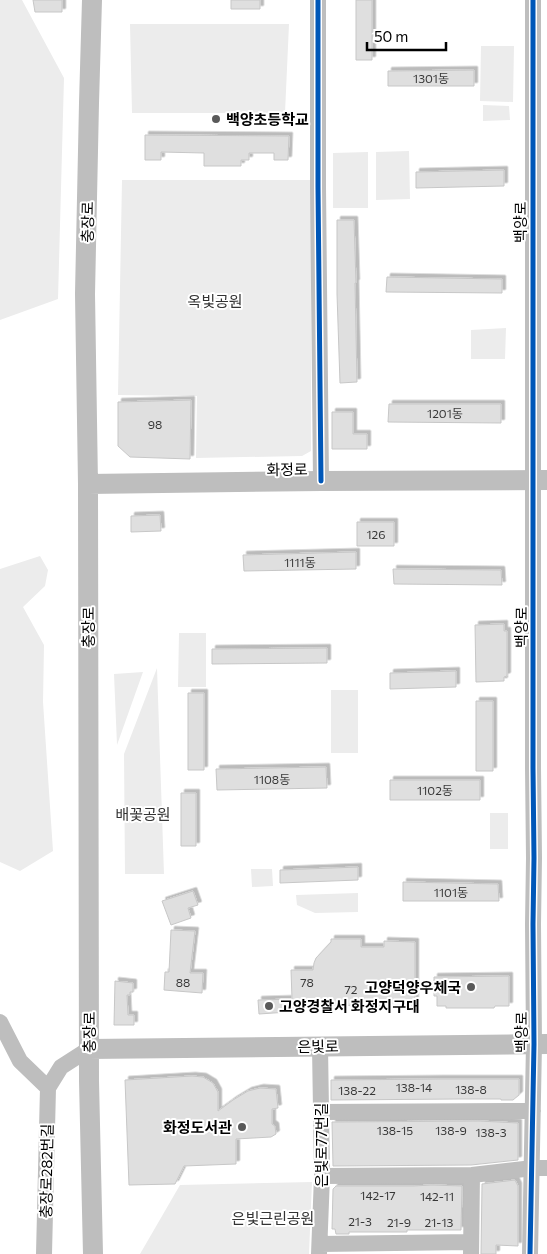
<svg xmlns="http://www.w3.org/2000/svg" width="547" height="1254" font-family="Commissioner,'Noto Sans KR',sans-serif">
<style>
.green{fill:#ececec}
.building{fill:#dfdfdf;stroke:#c7c7c7;filter:url(#shadow)}
.lines{fill:none;stroke-linecap:round;stroke-linejoin:round}
.minor{stroke:#bebebe;stroke-width:16}
.major{stroke:#bebebe;stroke-width:20}
.cycleway-casing{stroke:#fff;stroke-width:8}
.cycleway{stroke:#0057b8;stroke-width:5}
.poi-dot{fill:#595959;stroke:#fff;stroke-width:2}
.labels{text-anchor:middle;dominant-baseline:central;stroke-width:4;stroke-linejoin:round;paint-order:stroke}
.number-label{font-size:12px;fill:#383838}
.poi-label{font-size:15px;font-weight:bold;fill:#000;stroke:#fff;text-anchor:start}
.street-label{font-size:15px;fill:#000;stroke:#fff}
.park-label{font-size:15px;fill:#333;stroke:#fff}
</style>
<defs>
<filter id="shadow"><feDropShadow dx="3.5" dy="-3.5" stdDeviation="0" flood-color="#0004"/></filter>
</defs>
<rect width="100%" height="100%" fill="#fff"/>
<path class="green" d="M0,0H22L64,78L58,299L0,320Z
M130,24H289L285,113H132Z
M481,46H514L513,102L480,101Z
M483,105L509,106L510,120L483,121Z
M409,151L410,199L376,200V152Z
M368,152V208H333V153Z
M122,180H311V451L302,456L196,458L197,396L118,395Z
M506,328L505,359H471V330Z
M40,556L48,570L45,586L23,607L44,645L43,702L53,851L20,871L0,862V569Z
M179,633H206V687H178Z
M157,668L164,874H125L124,754Z
M143,672L117,745L114,674Z
M331,690H358V753H331Z
M490,813H508V849H490Z
M251,869H272L273,886L252,887Z
M358,893V912L315,913L297,905L296,895Z
M312,1182L309,1254H140L180,1185Z"/>
<path class="building" d="M33,0H62V12H35Z
M231,0H260V9H231Z
M356,0H372V60H356Z
M474,70V86H388V71Z
M145,135L289,136L288,160H274V153H249V160H241V166H204V153L161,152V160H145Z
M504,170V186L416,188V172Z
M337,220H354L356,283H355L357,382L340,383L337,294Z
M387,277L502,279V293L386,292Z
M191,400L190,459L130,457L118,446V402Z
M389,404H501V423L388,422Z
M332,412H353V434H367V449H332Z
M160,515L161,531L131,532V516Z
M357,522H394V546H357Z
M356,552V569L244,571L243,555Z
M393,569L501,570L502,585L394,584Z
M504,624V631H507V676L504,677V681L476,682L475,625Z
M327,648V663L212,664V649Z
M456,671V687L390,689V673Z
M188,693H204V770H188Z
M476,701H493V771H476Z
M326,767L327,788L217,790L216,769Z
M390,780H480V800H390Z
M181,793H196V846H181Z
M358,867V880L280,883V870Z
M403,882L498,884L499,901H403Z
M193,891L198,905L188,908L191,918L171,925L162,901Z
M171,930L195,931L190,973H203L202,993L164,990L165,972H169Z
M331,939H361V947H384V941L415,942V1007L323,1005V1007L303,1008V1011L259,1014L258,1000L292,999L291,970H313L314,963L316,958L331,942Z
M509,976V1006H495L494,1008H446V1006H437V996H434V977Z
M115,981L133,983V992H130V995H127L128,1015H134V1025H114Z
M192,1076L203,1077L213,1083L218,1092V1111L233,1100L248,1091L260,1088L276,1089L278,1108L272,1109V1124L275,1126L276,1134L271,1137L236,1139V1164L184,1166L175,1184L129,1185L125,1080Z
M440,1079H519V1095L513,1100H501V1099H460L331,1100V1080Z
M479,1121L518,1123V1160L471,1165L333,1166L332,1122Z
M515,1180L518,1186V1246L496,1245V1254H481L482,1184Z
M432,1185L462,1186L461,1230H407V1232H349V1234H336L335,1229H332L333,1189L336,1186H413Z"/>
<g class="lines">
<path class="minor" d="M318,0V187L321,481
M0,1022L20,1061L48,1088
M321,1112L533,1111
M322,1176L472,1175L533,1168H547
M320,1244L470,1242
M44,1254L48,1088L61,1067L89,1049
M319,1254L322,1176L320,1046
M471,1254L472,1175
M530,1254L534,1044L533,924L534,858L533,768V0"/>
<path class="major" d="M92,0L89,103L85,294L88,484L89,1081L93,1254
M88,484L321,481L547,480
M89,1049L547,1044"/>
<g class="cycleway-casing">
<path id="cycleway" d="M318,0V187L321,481
M530,1254L534,1044L533,924L534,858L533,768V0"/>
</g>
<use href="#cycleway" class="cycleway"/>
</g>
<g class="poi-dot">
<circle cx="216" cy="119" r="5"/>
<circle cx="471" cy="987" r="5"/>
<circle cx="269" cy="1006" r="5"/>
<circle cx="242" cy="1127" r="5"/>
</g>
<g class="labels">
<g class="number-label">
<text x="431" y="78">1301동</text>
<text x="445" y="413">1201동</text>
<text x="155" y="424">98</text>
<text x="376" y="534">126</text>
<text x="300" y="562">1111동</text>
<text x="272" y="779">1108동</text>
<text x="435" y="790">1102동</text>
<text x="451" y="892">1101동</text>
<text x="183" y="982">88</text>
<text x="307" y="982">78</text>
<text x="351" y="989">72</text>
<text x="414" y="1087">138-14</text>
<text x="471" y="1089">138-8</text>
<text x="357" y="1090">138-22</text>
<text x="395" y="1130">138-15</text>
<text x="451" y="1130">138-9</text>
<text x="491" y="1132">138-3</text>
<text x="378" y="1195">142-17</text>
<text x="437" y="1196">142-11</text>
<text x="360" y="1221">21-3</text>
<text x="399" y="1222">21-9</text>
<text x="439" y="1222">21-13</text>
</g>
<g class="poi-label">
<text x="226" y="119">백양초등학교</text>
<text x="461" y="987" text-anchor="end">고양덕양우체국</text>
<text x="279" y="1006">고양경찰서 화정지구대</text>
<text x="232" y="1127" text-anchor="end">화정도서관</text>
</g>
<g class="street-label">
<text transform="translate(87 222) rotate(-89)">충장로</text>
<text transform="translate(520 222) rotate(-90)">백양로</text>
<text transform="translate(287 469) rotate(-1)">화정로</text>
<text transform="translate(88 627) rotate(-90)">충장로</text>
<text transform="translate(521 627) rotate(-90)">백양로</text>
<text transform="translate(89 1032) rotate(-90)">충장로</text>
<text transform="translate(521 1032) rotate(-90)">백양로</text>
<text transform="translate(318 1046) rotate(-1)">은빛로</text>
<text transform="translate(321 1145) rotate(-90)">은빛로77번길</text>
<text transform="translate(46 1171) rotate(-89)">충장로282번길</text>
</g>
<g class="park-label">
<text x="215" y="301">옥빛공원</text>
<text x="143" y="814">배꽃공원</text>
<text x="273" y="1218">은빛근린공원</text>
</g>
</g>
<path d="M367 42v8h79v-8" fill="none" stroke="#000000" stroke-width="2.5"/>
<text x="374" y="42" font-size="15" fill="#000000" stroke="#ffffff" stroke-width="4" paint-order="stroke">50 m</text>
</svg>
